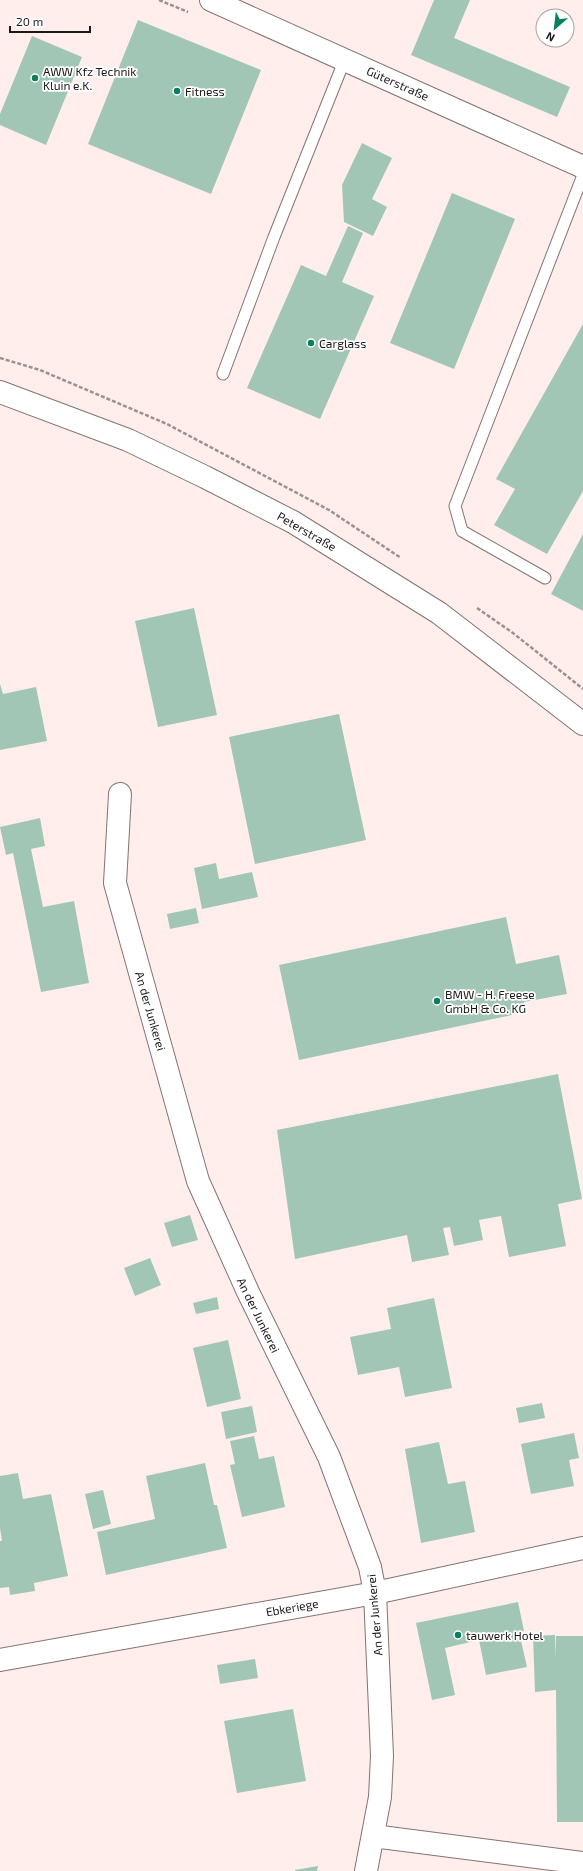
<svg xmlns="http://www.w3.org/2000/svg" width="583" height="1871" font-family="'Exo 2',sans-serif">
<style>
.building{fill:#a2c6b6}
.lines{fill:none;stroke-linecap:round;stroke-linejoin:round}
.service-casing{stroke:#827472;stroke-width:13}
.minor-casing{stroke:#827472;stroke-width:24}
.tertiary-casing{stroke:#827472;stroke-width:24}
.secondary-casing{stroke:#827472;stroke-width:24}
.path{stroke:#9d9190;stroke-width:2.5;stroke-dasharray:4 2;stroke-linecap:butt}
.service{stroke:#fff;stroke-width:11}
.minor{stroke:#fff;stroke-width:22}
.tertiary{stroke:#fff;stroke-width:22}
.secondary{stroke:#fff;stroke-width:22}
.poi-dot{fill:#087f5e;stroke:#fff;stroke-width:1.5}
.labels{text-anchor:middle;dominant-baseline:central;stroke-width:3.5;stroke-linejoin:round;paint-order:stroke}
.poi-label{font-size:12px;fill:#1d1717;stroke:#fff;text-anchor:start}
.street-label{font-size:12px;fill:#1d1717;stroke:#fff}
</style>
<rect width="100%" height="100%" fill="#ffeeec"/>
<path class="building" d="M434,0H470L454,38L570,87L557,117L411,55Z
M138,20L261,70L211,194L88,144Z
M32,36L82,57L46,145L0,125V114Z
M362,143L392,158L372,199L387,207L373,236L344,222L342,185Z
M452,193L515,219L454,369L390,343Z
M348,226L363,233L342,282L374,296L320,419L247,388L301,265L326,276Z
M583,324V491L547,554L494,525L515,489L496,479Z
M583,534V611L551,594Z
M194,608L217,715L158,727L135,621Z
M0,684L3,694L36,687L47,741L0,750Z
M339,714L366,840L255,864L229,737Z
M40,818L45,846L31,849L43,907L74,901L89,983L41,992L13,853L6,855L0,827Z
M216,863L219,879L252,872L258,897L202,909L194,868Z
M196,908L199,923L170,929L167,914Z
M506,917L516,964L559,955L567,994L524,1002L526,1012L299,1060L279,965Z
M558,1074L582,1199L558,1204L566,1246L509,1257L501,1216L479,1220L483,1240L454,1246L450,1227L443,1228L449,1255L412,1262L407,1235L295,1259L277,1130Z
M190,1215L198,1240L172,1247L164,1223Z
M150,1258L161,1285L135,1296L124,1268Z
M217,1297L219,1309L196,1314L193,1303Z
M434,1298L452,1388L405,1397L399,1367L358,1375L350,1337L391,1329L387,1308Z
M228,1340L241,1399L207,1407L193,1348Z
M542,1403L545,1418L519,1423L516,1408Z
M252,1406L257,1432L226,1439L221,1412Z
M574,1433L579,1458L569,1460L574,1486L531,1494L521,1444Z
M254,1436L259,1459L274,1456L285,1507L242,1517L230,1465L235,1464L230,1441Z
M439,1442L448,1484L465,1481L475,1532L421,1543L405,1449Z
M205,1463L214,1505H217L227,1548L106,1575L97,1532L155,1519L146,1476Z
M18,1473L23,1499L51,1494L68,1576L34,1583L35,1591L10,1595L9,1587L0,1588V1541H2L0,1528V1476Z
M103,1490L111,1524L93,1529L85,1494Z
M518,1602L524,1631L519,1632L527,1667L486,1675L479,1640L445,1648L455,1695L432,1700L416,1623Z
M555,1635L556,1659V1636H583V1822H557L556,1690L535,1692L533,1636Z
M255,1659L258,1678L220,1684L217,1665Z
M293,1709L306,1781L237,1793L224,1721Z
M318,1866L317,1871H295V1870Z"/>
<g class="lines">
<g class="service-casing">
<path id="service" d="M223,374L274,237L345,59
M545,578L462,531L455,506L583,175"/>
</g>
<g class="minor-casing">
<path id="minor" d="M211,0L583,167
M120,794L115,883L198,1181L248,1292L329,1457L370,1567L375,1593L382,1756L380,1797L366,1871
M373,1836L583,1863"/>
</g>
<g class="tertiary-casing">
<path id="tertiary" d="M0,1660L375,1593L583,1548"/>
</g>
<g class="secondary-casing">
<path id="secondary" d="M0,392L128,440L205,477L293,522L439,613L583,724"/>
</g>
<path class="path" d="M159,0L188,12
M0,358L40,370L167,424L329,510L401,558
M477,608L513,633L583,689"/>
<use href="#service" class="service"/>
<use href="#minor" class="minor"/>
<use href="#tertiary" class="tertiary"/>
<use href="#secondary" class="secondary"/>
</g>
<g class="poi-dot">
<circle cx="35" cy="78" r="4"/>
<circle cx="177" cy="91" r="4"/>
<circle cx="311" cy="343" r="4"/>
<circle cx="437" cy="1001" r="4"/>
<circle cx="458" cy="1635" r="4"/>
</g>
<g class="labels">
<g class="poi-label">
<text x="43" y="71">AWW Kfz Technik<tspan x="43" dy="14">Kluin e.K.</tspan></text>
<text x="185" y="91">Fitness</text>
<text x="319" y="343">Carglass</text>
<text x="445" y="994">BMW - H. Freese<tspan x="445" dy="14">GmbH &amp; Co. KG</tspan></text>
<text x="466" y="1635">tauwerk Hotel</text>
</g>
<g class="street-label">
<text transform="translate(398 83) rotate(24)">Güterstraße</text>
<text transform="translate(307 531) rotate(30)">Peterstraße</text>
<text transform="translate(151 1011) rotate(74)">An der Junkerei</text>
<text transform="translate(259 1315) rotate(64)">An der Junkerei</text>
<text transform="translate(292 1607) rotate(-10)">Ebkeriege</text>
<text transform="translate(374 1615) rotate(-95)">An der Junkerei</text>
</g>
</g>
<g transform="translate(555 28) rotate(208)"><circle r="19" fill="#ffffff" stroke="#a5a2a2"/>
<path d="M0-3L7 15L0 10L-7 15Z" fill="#087f5e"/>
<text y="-6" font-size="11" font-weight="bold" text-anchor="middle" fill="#1d1717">N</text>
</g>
<path d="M10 26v6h80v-6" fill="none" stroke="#1d1717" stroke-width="2"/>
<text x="16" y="26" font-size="12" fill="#1d1717" stroke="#ffffff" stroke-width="3" paint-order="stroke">20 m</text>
</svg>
